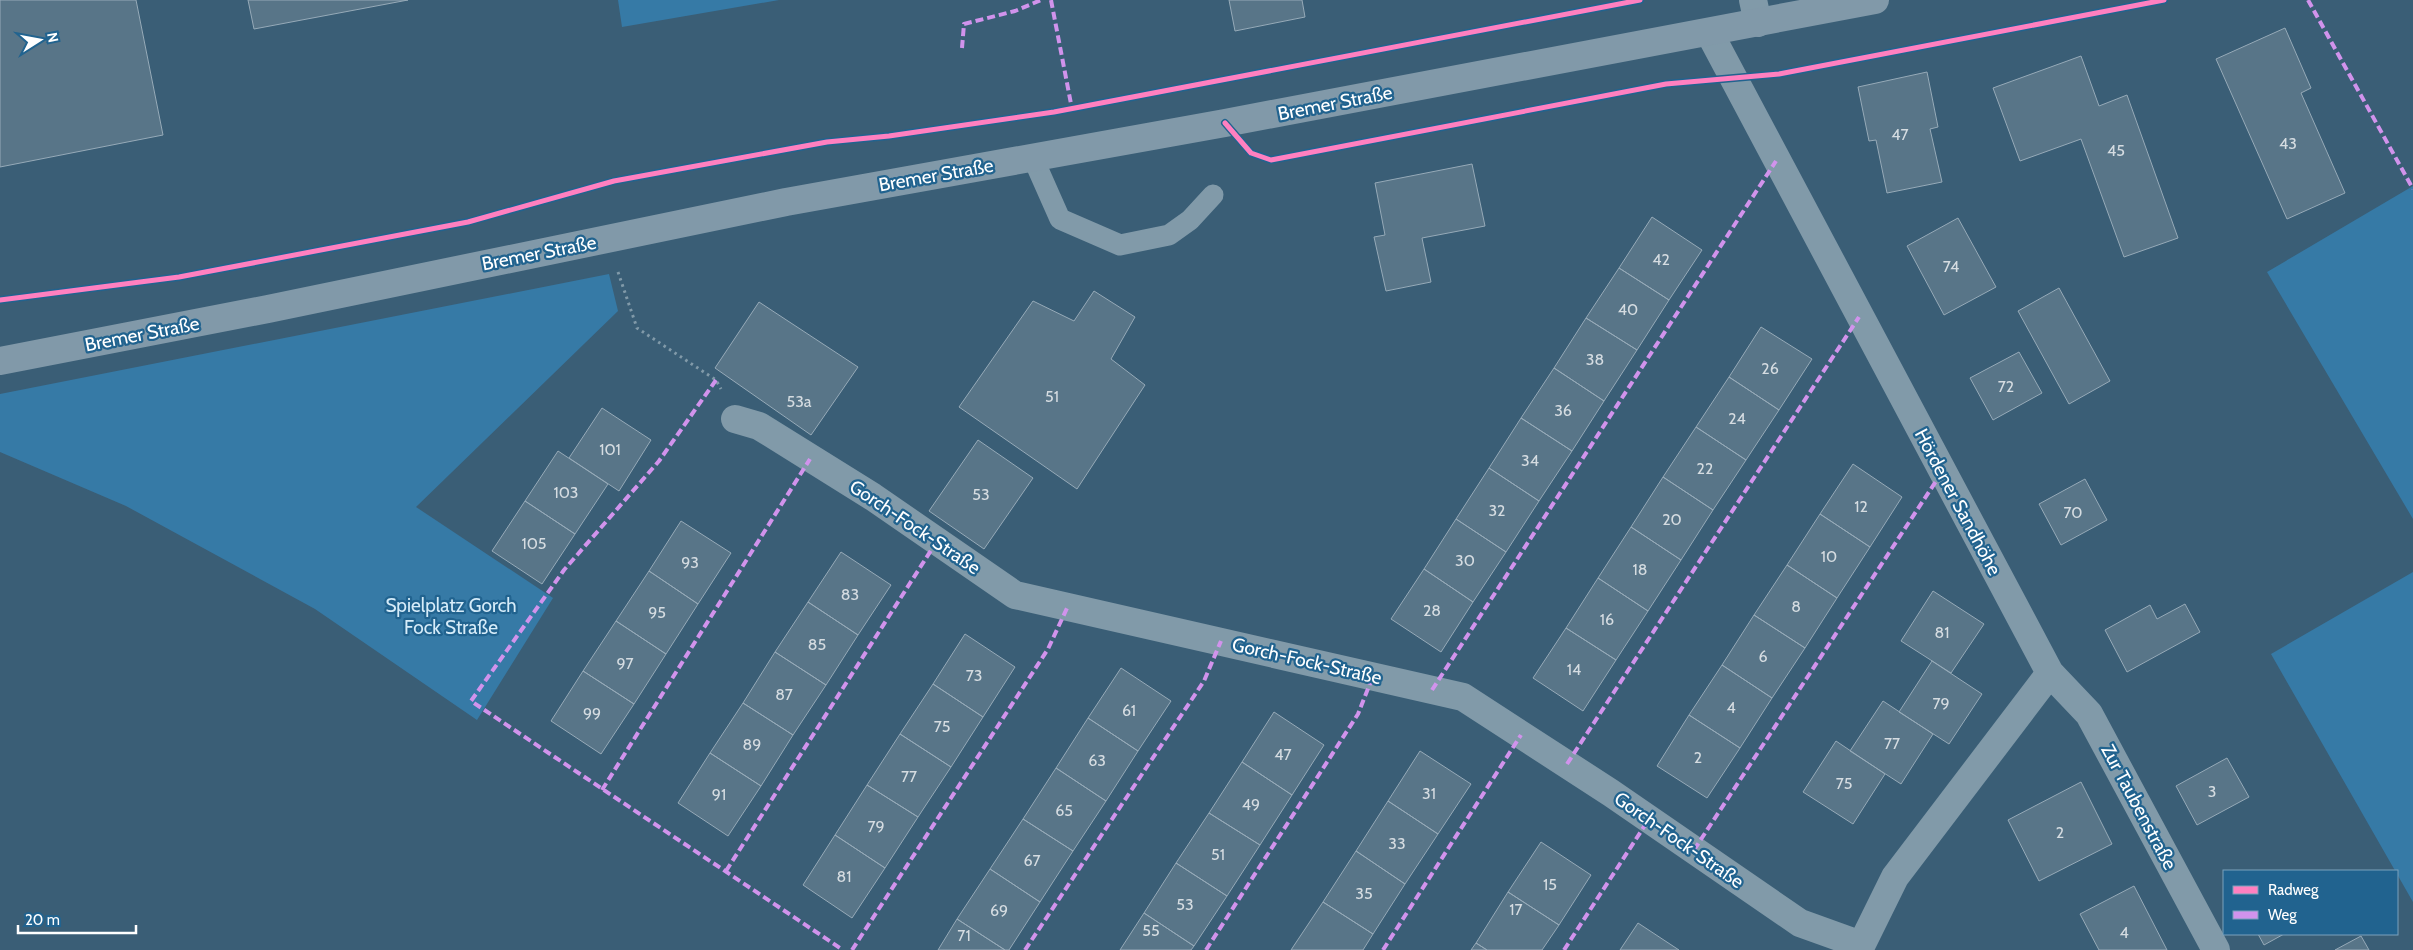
<svg xmlns="http://www.w3.org/2000/svg" width="2413" height="950" font-family="Cabin,sans-serif">
<style>
.green{fill:#367aa6}
.building{fill:#587588;stroke:#96aab8}
.lines{fill:none;stroke-linecap:round;stroke-linejoin:round}
.path{stroke:#819aa9;stroke-width:3;stroke-dasharray:2.5 4;stroke-linecap:butt}
.lane{stroke:#819aa9;stroke-width:21}
.street{stroke:#819aa9;stroke-width:28}
.primary{stroke:#8199a9;stroke-width:28}
.quiet{stroke:#d193ec;stroke-width:4;stroke-dasharray:8 4;stroke-linecap:butt}
.cycleway-casing{stroke:#21638f;stroke-width:8}
.cycleway{stroke:#ff80c0;stroke-width:5}
.labels{text-anchor:middle;dominant-baseline:central;stroke-width:4.5;stroke-linejoin:round;paint-order:stroke}
.number-label{font-size:16px;fill:#d5dce1}
.street-label{font-size:19px;fill:#fff;stroke:#21638f}
.park-label{font-size:19px;fill:#d6ecf9;stroke:#21638f}
</style>
<rect width="100%" height="100%" fill="#3a5e76"/>
<path class="green" d="M618,0H779L622,27Z
M2413,186V519L2267,272Z
M609,274L618,311L416,507L553,598L477,720L315,609L126,506L0,452V394Z
M2413,572V902L2271,654Z"/>
<path class="building" d="M0,0H136L163,135L0,167Z
M248,0H408L254,29Z
M1229,0H1302L1305,17L1235,31Z
M2285,28L2311,88L2301,93L2345,193L2287,219L2216,59Z
M2081,56L2099,106L2127,95L2178,238L2124,257L2081,139L2020,161L1993,88Z
M1927,72L1938,127L1930,129L1942,182L1887,193L1876,140L1869,141L1858,87Z
M1472,164L1485,226L1422,238L1431,282L1386,291L1374,237L1385,235L1375,183Z
M1652,217L1702,250L1669,300L1619,268Z
M1958,218L1996,287L1944,315L1907,246Z
M1619,268L1669,300L1637,350L1586,318Z
M2059,288L2110,381L2069,404L2018,311Z
M1094,291L1135,317L1111,359L1145,385L1077,489L959,407L1033,301L1074,321Z
M759,302L858,367L811,435L715,368Z
M1586,318L1637,350L1604,401L1554,368Z
M1761,327L1812,359L1779,410L1729,377Z
M2019,352L2042,393L1993,420L1970,378Z
M1554,368L1604,401L1572,451L1521,418Z
M1729,377L1779,410L1746,460L1696,427Z
M602,408L651,440L619,491L569,458Z
M1521,418L1572,451L1539,501L1489,468Z
M1696,427L1746,460L1713,510L1663,477Z
M978,440L1033,478L984,549L929,511Z
M558,451L608,484L575,534L525,501Z
M1853,464L1902,497L1870,547L1820,514Z
M1489,468L1539,501L1506,552L1456,519Z
M1663,477L1713,510L1681,560L1631,527Z
M2085,479L2107,520L2061,545L2039,504Z
M525,501L575,534L542,584L492,551Z
M1820,514L1870,547L1837,598L1787,565Z
M1456,519L1506,552L1473,602L1424,569Z
M681,521L731,553L698,604L649,571Z
M1631,527L1681,560L1648,611L1598,578Z
M841,552L891,585L858,635L808,602Z
M1787,565L1837,598L1805,648L1754,615Z
M1424,569L1473,602L1441,652L1391,619Z
M649,571L698,604L666,654L616,621Z
M1598,578L1648,611L1616,660L1566,628Z
M1933,591L1984,624L1951,673L1901,641Z
M808,602L858,635L826,685L775,652Z
M2185,604L2200,632L2127,672L2105,630L2150,605L2157,619Z
M1754,615L1805,648L1772,698L1722,665Z
M616,621L666,654L634,704L583,671Z
M1566,628L1616,660L1583,711L1533,678Z
M965,634L1015,667L983,717L933,684Z
M775,652L826,685L793,735L743,703Z
M1932,661L1982,694L1949,744L1899,712Z
M1722,665L1772,698L1740,748L1689,715Z
M1121,668L1171,701L1138,751L1088,718Z
M583,671L634,704L601,754L551,721Z
M933,684L983,717L951,767L900,734Z
M1883,701L1933,734L1901,784L1850,751Z
M743,703L793,735L761,786L710,753Z
M1274,712L1324,745L1292,795L1242,762Z
M1689,715L1740,748L1707,798L1657,766Z
M1088,718L1138,751L1106,801L1056,768Z
M900,734L951,767L918,817L867,785Z
M1836,741L1885,774L1853,824L1803,792Z
M1420,751L1471,784L1438,834L1388,801Z
M710,753L761,786L728,836L678,803Z
M2227,758L2249,797L2197,825L2176,786Z
M1242,762L1292,795L1260,845L1209,813Z
M1056,768L1106,801L1073,851L1023,819Z
M2081,782L2112,844L2039,881L2008,820Z
M867,785L918,817L885,868L835,835Z
M1388,801L1438,834L1405,884L1356,851Z
M1209,813L1260,845L1227,896L1176,863Z
M1023,819L1073,851L1040,902L990,869Z
M835,835L885,868L852,918L803,885Z
M1541,842L1591,875L1559,925L1508,892Z
M1356,851L1405,884L1373,934L1323,902Z
M1176,863L1227,896L1194,946L1144,913Z
M990,869L1040,902L1009,950H1005L957,919Z
M2134,886L2167,950H2099L2080,914Z
M1508,892L1559,925L1542,950H1487L1476,943Z
M1323,902L1373,934L1363,950H1291Z
M1144,913L1194,946L1191,950H1120Z
M957,919L1005,950H938Z
M1638,923L1679,950H1620Z
M2258,934H2284L2264,945Z
M2361,936L2369,950H2335Z
M1476,943L1487,950H1471Z"/>
<g class="lines">
<path class="path" d="M618,272L637,328L716,380L721,389"/>
<path class="lane" d="M1033,158L1060,219L1120,245L1169,235L1190,220L1213,195"/>
<path class="street" d="M1753,0L1758,23
M1709,32L2050,673L1895,877L1859,950
M735,419L759,426L873,497L1015,595L1463,697L1611,793L1800,923L1861,945
M2050,673L2089,714L2216,950"/>
<path class="primary" d="M0,361L268,309L786,202L1225,123L1875,0"/>
<path class="quiet" d="M1051,0L1072,109
M2308,0L2413,189
M962,48L964,24L1015,11L1041,0
M716,380L659,461L564,570L471,701L843,950
M1432,690L1776,161
M1567,764L1859,317
M602,790L810,459
M1694,850L1942,472
M726,871L937,541
M852,950L1048,649L1068,606
M1025,950L1204,681L1221,641
M1206,950L1358,714L1373,676
M1383,950L1521,735
M1564,950L1649,819"/>
<g class="cycleway-casing">
<path id="cycleway" d="M1225,123L1251,153L1271,160L1666,84L1779,74L2164,0
M0,300L179,277L468,222L614,181L827,142L889,136L1054,112L1640,0"/>
</g>
<use href="#cycleway" class="cycleway"/>
</g>
<g class="labels">
<g class="number-label">
<text x="1900" y="134">47</text>
<text x="2288" y="143">43</text>
<text x="2116" y="150">45</text>
<text x="1661" y="259">42</text>
<text x="1951" y="266">74</text>
<text x="1628" y="309">40</text>
<text x="1595" y="359">38</text>
<text x="1770" y="368">26</text>
<text x="2006" y="386">72</text>
<text x="1052" y="396">51</text>
<text x="799" y="401">53a</text>
<text x="1563" y="410">36</text>
<text x="1737" y="418">24</text>
<text x="610" y="449">101</text>
<text x="1530" y="460">34</text>
<text x="1705" y="468">22</text>
<text x="566" y="492">103</text>
<text x="981" y="494">53</text>
<text x="1861" y="506">12</text>
<text x="1497" y="510">32</text>
<text x="2073" y="512">70</text>
<text x="1672" y="519">20</text>
<text x="534" y="543">105</text>
<text x="1829" y="556">10</text>
<text x="1465" y="560">30</text>
<text x="690" y="562">93</text>
<text x="1640" y="569">18</text>
<text x="850" y="594">83</text>
<text x="1796" y="606">8</text>
<text x="1432" y="610">28</text>
<text x="657" y="612">95</text>
<text x="1607" y="619">16</text>
<text x="1942" y="632">81</text>
<text x="817" y="644">85</text>
<text x="1763" y="656">6</text>
<text x="625" y="663">97</text>
<text x="1574" y="669">14</text>
<text x="974" y="675">73</text>
<text x="784" y="694">87</text>
<text x="1941" y="703">79</text>
<text x="1731" y="707">4</text>
<text x="1129" y="710">61</text>
<text x="592" y="713">99</text>
<text x="942" y="726">75</text>
<text x="1892" y="743">77</text>
<text x="752" y="744">89</text>
<text x="1283" y="754">47</text>
<text x="1698" y="757">2</text>
<text x="1097" y="760">63</text>
<text x="909" y="776">77</text>
<text x="1844" y="783">75</text>
<text x="2212" y="791">3</text>
<text x="1429" y="793">31</text>
<text x="719" y="794">91</text>
<text x="1251" y="804">49</text>
<text x="1064" y="810">65</text>
<text x="876" y="826">79</text>
<text x="2060" y="832">2</text>
<text x="1397" y="843">33</text>
<text x="1218" y="854">51</text>
<text x="1032" y="860">67</text>
<text x="844" y="876">81</text>
<text x="1550" y="884">15</text>
<text x="1364" y="893">35</text>
<text x="1185" y="904">53</text>
<text x="1516" y="909">17</text>
<text x="999" y="910">69</text>
<text x="1151" y="930">55</text>
<text x="2124" y="932">4</text>
<text x="964" y="935">71</text>
</g>
<g class="street-label">
<text transform="translate(1335 103) rotate(-11)">Bremer Straße</text>
<text transform="translate(936 175) rotate(-10)">Bremer Straße</text>
<text transform="translate(539 253) rotate(-11)">Bremer Straße</text>
<text transform="translate(142 334) rotate(-11)">Bremer Straße</text>
<text transform="translate(1958 502) rotate(62)">Hördener Sandhöhe</text>
<text transform="translate(915 527) rotate(34)">Gorch-Fock-Straße</text>
<text transform="translate(1307 661) rotate(13)">Gorch-Fock-Straße</text>
<text transform="translate(2139 807) rotate(62)">Zur Taubenstraße</text>
<text transform="translate(1679 840) rotate(35)">Gorch-Fock-Straße</text>
</g>
<g class="park-label">
<text x="451" y="605">Spielplatz Gorch<tspan x="451" dy="22">Fock Straße</tspan></text>
</g>
</g>
<rect x="2223" y="870" width="175" height="65" fill="#21638f" stroke="#7aa1bc"/>
<rect x="2233" y="886" width="25" height="8" fill="#ff80c0" stroke="#7aa1bc"/>
<text x="2268" y="895" font-size="15" fill="#ffffff">Radweg</text>
<rect x="2233" y="911" width="25" height="8" fill="#d193ec" stroke="#7aa1bc"/>
<text x="2268" y="920" font-size="15" fill="#ffffff">Weg</text>
<g transform="translate(40 40) rotate(79)" stroke="#21638f" stroke-width="4" paint-order="stroke">
<path d="M0-4L9 19L0 12L-9 19Z" fill="#ffffff"/>
<text y="-8" font-size="14" font-weight="bold" text-anchor="middle" fill="#ffffff">N</text>
</g>
<path d="M18 925v8h118v-8" fill="none" stroke="#ffffff" stroke-width="2.5"/>
<text x="25" y="925" font-size="15" fill="#ffffff" stroke="#21638f" stroke-width="4" paint-order="stroke">20 m</text>
</svg>
